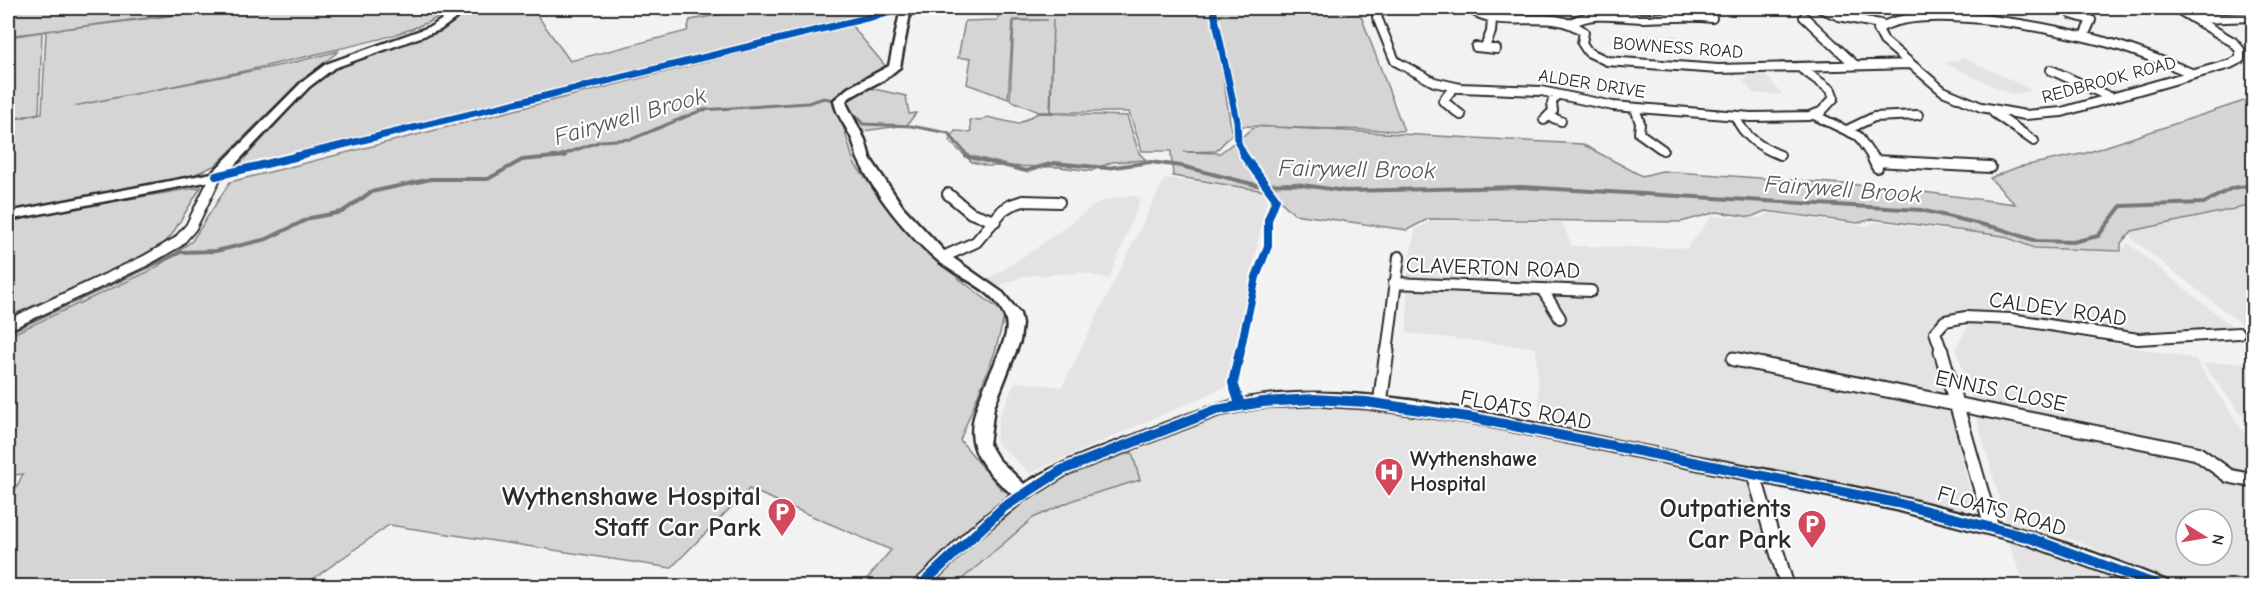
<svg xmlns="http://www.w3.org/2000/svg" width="2261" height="594" font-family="'Comic Neue',sans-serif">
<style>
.built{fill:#e3e3e3;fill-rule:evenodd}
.green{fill:#d5d5d5;stroke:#808080;stroke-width:1.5}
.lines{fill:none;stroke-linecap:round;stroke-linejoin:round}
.stream-far1{stroke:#787878;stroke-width:3}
.stream{stroke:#787878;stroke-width:4}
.street-far2-casing{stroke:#2b2b2b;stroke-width:12}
.street-far1-casing{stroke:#2b2b2b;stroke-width:14}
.street-casing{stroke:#2b2b2b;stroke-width:17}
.secondary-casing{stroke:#2b2b2b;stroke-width:5}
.street-far2{stroke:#fff;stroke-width:8}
.street-far1{stroke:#fff;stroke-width:10}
.street{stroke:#fff;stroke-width:13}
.secondary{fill:#fff;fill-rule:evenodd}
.cycleway-far2-casing{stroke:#fff;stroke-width:10}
.cycleway-far1-casing{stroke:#fff;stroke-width:12}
.cycleway-casing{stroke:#fff;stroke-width:14}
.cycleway-far2{stroke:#0057b8;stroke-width:7}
.cycleway-far1{stroke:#0057b8;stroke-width:8}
.cycleway{stroke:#0057b8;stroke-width:10}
.labels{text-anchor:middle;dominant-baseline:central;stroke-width:4.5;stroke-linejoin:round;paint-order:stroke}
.far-street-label{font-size:18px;fill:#2b2b2b;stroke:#fff}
.street-label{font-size:22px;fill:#2b2b2b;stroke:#fff}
.poi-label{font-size:22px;font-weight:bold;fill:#2b2b2b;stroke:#fff;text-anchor:start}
.water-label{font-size:24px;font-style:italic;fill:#585858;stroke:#fff}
.near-poi-label{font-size:27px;font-weight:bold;fill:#2b2b2b;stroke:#fff;text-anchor:end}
</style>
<rect width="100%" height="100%" fill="#f2f2f2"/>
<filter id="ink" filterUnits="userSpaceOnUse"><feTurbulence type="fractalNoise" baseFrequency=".0167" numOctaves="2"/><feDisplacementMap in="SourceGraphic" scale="12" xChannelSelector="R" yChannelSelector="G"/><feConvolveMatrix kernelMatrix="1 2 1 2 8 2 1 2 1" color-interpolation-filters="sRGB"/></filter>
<g filter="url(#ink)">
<path class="built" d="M1677,35L1686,46L1634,43L1628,36Z
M1964,58L2032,90L2017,94L2006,92L1944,63Z
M1764,74L1783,95L1753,93L1742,80L1748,79L1744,75Z
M1165,178L1269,192L1227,386L1030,473L996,442L999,417L1015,382L1062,387Z
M1130,195L1141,198L1109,279L1084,273L1023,276L997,287L987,280L1038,247L1099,202Z
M2253,205V337L2248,329L2133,240L2129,230Z
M1768,213L1864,226L1876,222L2002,237L2033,249L2122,252L2128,243L2234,328L2135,331L2006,312H1953L1943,316L1932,325L1943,384L1974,507L1961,511L1540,424L1536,348L1407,333L1408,266L1415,230L1431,221L1562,222L1572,246L1687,248L1712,216L1760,218Z
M1972,321L2023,327L2195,359L2253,446V586H2181L2080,542L2006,521L1956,347ZM2186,519H2222V555H2186Z
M2253,361H2254L2253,430L2203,364Z
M1240,404L1402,406L1754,475L1787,586H920L1061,470Z
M2007,539L2104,571L2140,586H2025Z"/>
<path class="green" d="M8,8H222L8,36Z
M236,8H454C416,33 369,42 325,52C242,73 158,89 74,106L287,64L339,51L299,82L216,165L182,180L8,212V121L42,113L46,31Z
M493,8H532L570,61L687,31L690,20L756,8H874L880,11L233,171L313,84L337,66L440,29L474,9Z
M998,8H1208L1215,26L1232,134L1216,151L1183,152L1220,153L1256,126L1582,144L1642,176L1662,171L1885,187L2015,204L1990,178L2018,167L2086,153L2253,98V205L2132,231L2121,243V251L2034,248L2003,236L1873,219L1858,223L1765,211L1751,217L1717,212L1681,222L1428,219L1407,230L1294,214L1271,192L1173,176L1171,151H1142L1129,112H1051L1053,19L1050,112H1039L1010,100L1014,21L1048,20H1013L1008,99L967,84L971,58H958L965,21L998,20Z
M1216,8H1358L1404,131L1240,126Z
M851,25L888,69L847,89L833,105L843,125L854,163L894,217L936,261L1005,314L995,352L960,440L1002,490L1030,497L1073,473L1132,452L1140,480L1076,499L1033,518L954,586H861L891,550L749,489L671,568L389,525L303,586H8V504L23,474L8,476V336L154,269L192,241L230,182Z
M42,32L39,113L8,120V37Z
M869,88L906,96L909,114L916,113L907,125L863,131L846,108L847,102Z
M1038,113L1127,116L1139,153L1146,160L1112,162L1091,171L1060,167L987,166L972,162L949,141L955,131L971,132L970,120L980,121L987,117L1018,124Z
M201,187L171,236L157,250L8,317V219Z"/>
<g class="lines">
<path class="stream-far1" d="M845,105L863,124L911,126L948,133L969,157
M556,157L601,141L632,139L702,110L808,103L824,98L838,101"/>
<path class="stream" d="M966,156L1026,171L1054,163L1107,168L1151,162L1181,166L1256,185L1295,184L1345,191L1522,187L1921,210L2001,229L2036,241L2073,242L2098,236L2121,206L2204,203L2232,188L2254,185
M8,332L181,252L216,251L267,239L310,218L342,212L371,192L431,179H488L522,160L565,156"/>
<g class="street-far2-casing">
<path id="street-far2" d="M1388,8L1379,12L1377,17L1395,61L1434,82L1460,88L1541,91L1613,106L1751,117L1809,116L1821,112L1834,98L1831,90L1799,67
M1469,8C1505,33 1549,5 1584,32L1582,43L1588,52L1607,61L1718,69L1911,64
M1820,8L1839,16L1880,24
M2176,8L2233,42L2240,50V59L2230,64L2062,112L2025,115L1981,107L1943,91L1884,41L1878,29C1922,0 2065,30 2116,45C2143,53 2169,64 2194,74
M2071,14L2091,20L2084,36
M1804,17L1855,65
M2197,19L2254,17
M1571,23C1594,11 1616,17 1641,18C1665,18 1688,15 1712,18
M1476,47L1496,49
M1485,47L1491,32L1492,19
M2051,70L2112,98
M1454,87L1443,101L1461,115
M1635,108L1640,123L1639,133L1663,150
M1994,113L2034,141
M1814,115L1858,136L1872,157
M1548,116L1561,121
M1735,116C1744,137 1760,147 1780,155
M1544,120L1553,111L1552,103L1556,94
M1849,129L1874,117L1918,115"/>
</g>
<g class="street-far1-casing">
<path id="street-far1" d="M1872,156L1877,167
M1875,161L1990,167
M948,194L971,213L995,221
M943,257L976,242L1003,210L1011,205L1023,201L1059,202
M1394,283L1591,291
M1542,289L1560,318
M8,325L145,261L178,242L191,227L216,176
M1387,352L1399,257
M1942,352L1935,332L1945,321L1966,317L2011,319L2138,339L2239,333"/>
</g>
<g class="street-casing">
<path id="street" d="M1941,351L1991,525
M1734,359L2197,453L2229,476L2254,481
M1380,404L1387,351
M1754,475L1787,586
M920,586L973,534L1023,493"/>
</g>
<g class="secondary-casing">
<path id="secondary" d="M459,8H470L440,30L334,68L309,87L221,179L8,220V212L212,173L301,83L326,64L432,26Z
M901,8H911L900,67L885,79L850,97L846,101L847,105L865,140L870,158L903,207L946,253L1003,293L1020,314L1022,324L1020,341L994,407L989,444L998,459L1024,484C1060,462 1098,449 1138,434C1179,418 1218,401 1262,396C1379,382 1507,419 1621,442C1735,465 1851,483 1964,513C2033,531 2100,554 2167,581L2170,586H2141L2027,544L1897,510L1474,423L1366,408L1314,405L1263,407L1219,415L1067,474L1029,498L1023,500L1017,498C952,446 969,423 998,356C1003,344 1010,330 1005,317C996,289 956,277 936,259C905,232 876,196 858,159C855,152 855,144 851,137C846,126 838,117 835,105L834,100L848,88L889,66Z"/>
</g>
<use href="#street-far2" class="street-far2"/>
<use href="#street-far1" class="street-far1"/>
<use href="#street" class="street"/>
<use href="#secondary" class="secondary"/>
<g class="cycleway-far2-casing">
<path id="cycleway-far2" d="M1213,8L1237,121L1238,143L1245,157
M293,157L908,8"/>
</g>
<g class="cycleway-far1-casing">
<path id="cycleway-far1" d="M216,176L299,156
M1240,352L1256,277L1268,246V220L1276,199L1244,156"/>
</g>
<g class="cycleway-casing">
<path id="cycleway" d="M1240,351L1233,383L1240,404
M920,586L1004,507L1062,470L1216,410L1263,402L1314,399L1366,402L1474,418L1897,503L2030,538L2160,586"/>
</g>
<use href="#cycleway-far2" class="cycleway-far2"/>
<use href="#cycleway-far1" class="cycleway-far1"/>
<use href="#cycleway" class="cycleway"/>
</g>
</g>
<defs>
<g id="hospital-pin" transform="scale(1.5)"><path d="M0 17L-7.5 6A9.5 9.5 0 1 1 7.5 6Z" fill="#d1495b" stroke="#fff"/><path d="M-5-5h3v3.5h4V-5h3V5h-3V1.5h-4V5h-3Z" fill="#fff"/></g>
<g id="parking-pin" transform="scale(1.5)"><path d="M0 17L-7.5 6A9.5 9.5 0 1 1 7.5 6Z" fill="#d1495b" stroke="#fff"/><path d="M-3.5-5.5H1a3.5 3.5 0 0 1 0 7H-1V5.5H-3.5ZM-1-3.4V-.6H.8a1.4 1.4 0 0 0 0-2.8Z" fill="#fff"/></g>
</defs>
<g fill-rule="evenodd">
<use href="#hospital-pin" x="1389" y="472"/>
<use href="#parking-pin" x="782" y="512"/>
<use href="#parking-pin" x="1812" y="524"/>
</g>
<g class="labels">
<g class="far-street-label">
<text transform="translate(1678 48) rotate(4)">BOWNESS ROAD</text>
<text transform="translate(2109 80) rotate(-15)">REDBROOK ROAD</text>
<text transform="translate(1592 84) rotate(9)">ALDER DRIVE</text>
</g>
<g class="street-label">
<text transform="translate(1493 268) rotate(2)">CLAVERTON ROAD</text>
<text transform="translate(2058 309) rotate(8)">CALDEY ROAD</text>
<text transform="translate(2001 391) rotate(12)">ENNIS CLOSE</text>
<text transform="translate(1526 410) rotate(11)">FLOATS ROAD</text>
<text transform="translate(2002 511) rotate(16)">FLOATS ROAD</text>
</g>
<g class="poi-label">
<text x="1410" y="459">Wythenshawe<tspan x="1410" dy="25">Hospital</tspan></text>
</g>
<g class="water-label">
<text transform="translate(630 116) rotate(-16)">Fairywell Brook</text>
<text transform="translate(1357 169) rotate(1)">Fairywell Brook</text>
<text transform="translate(1843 189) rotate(4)">Fairywell Brook</text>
</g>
<g class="near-poi-label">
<text x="761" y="496">Wythenshawe Hospital<tspan x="761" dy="31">Staff Car Park</tspan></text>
<text x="1791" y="508">Outpatients<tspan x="1791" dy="31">Car Park</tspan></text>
</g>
</g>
<rect width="2261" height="594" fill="none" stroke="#fff" stroke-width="30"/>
<rect x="15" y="15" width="2231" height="564" fill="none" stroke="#2b2b2b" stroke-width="2" filter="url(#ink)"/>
<g transform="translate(2204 537) rotate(101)"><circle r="28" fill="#ffffff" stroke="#aaaaaa" stroke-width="1.5"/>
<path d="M0-4.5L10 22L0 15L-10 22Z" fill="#d1495b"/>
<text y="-9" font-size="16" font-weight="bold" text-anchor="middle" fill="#2b2b2b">N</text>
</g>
</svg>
